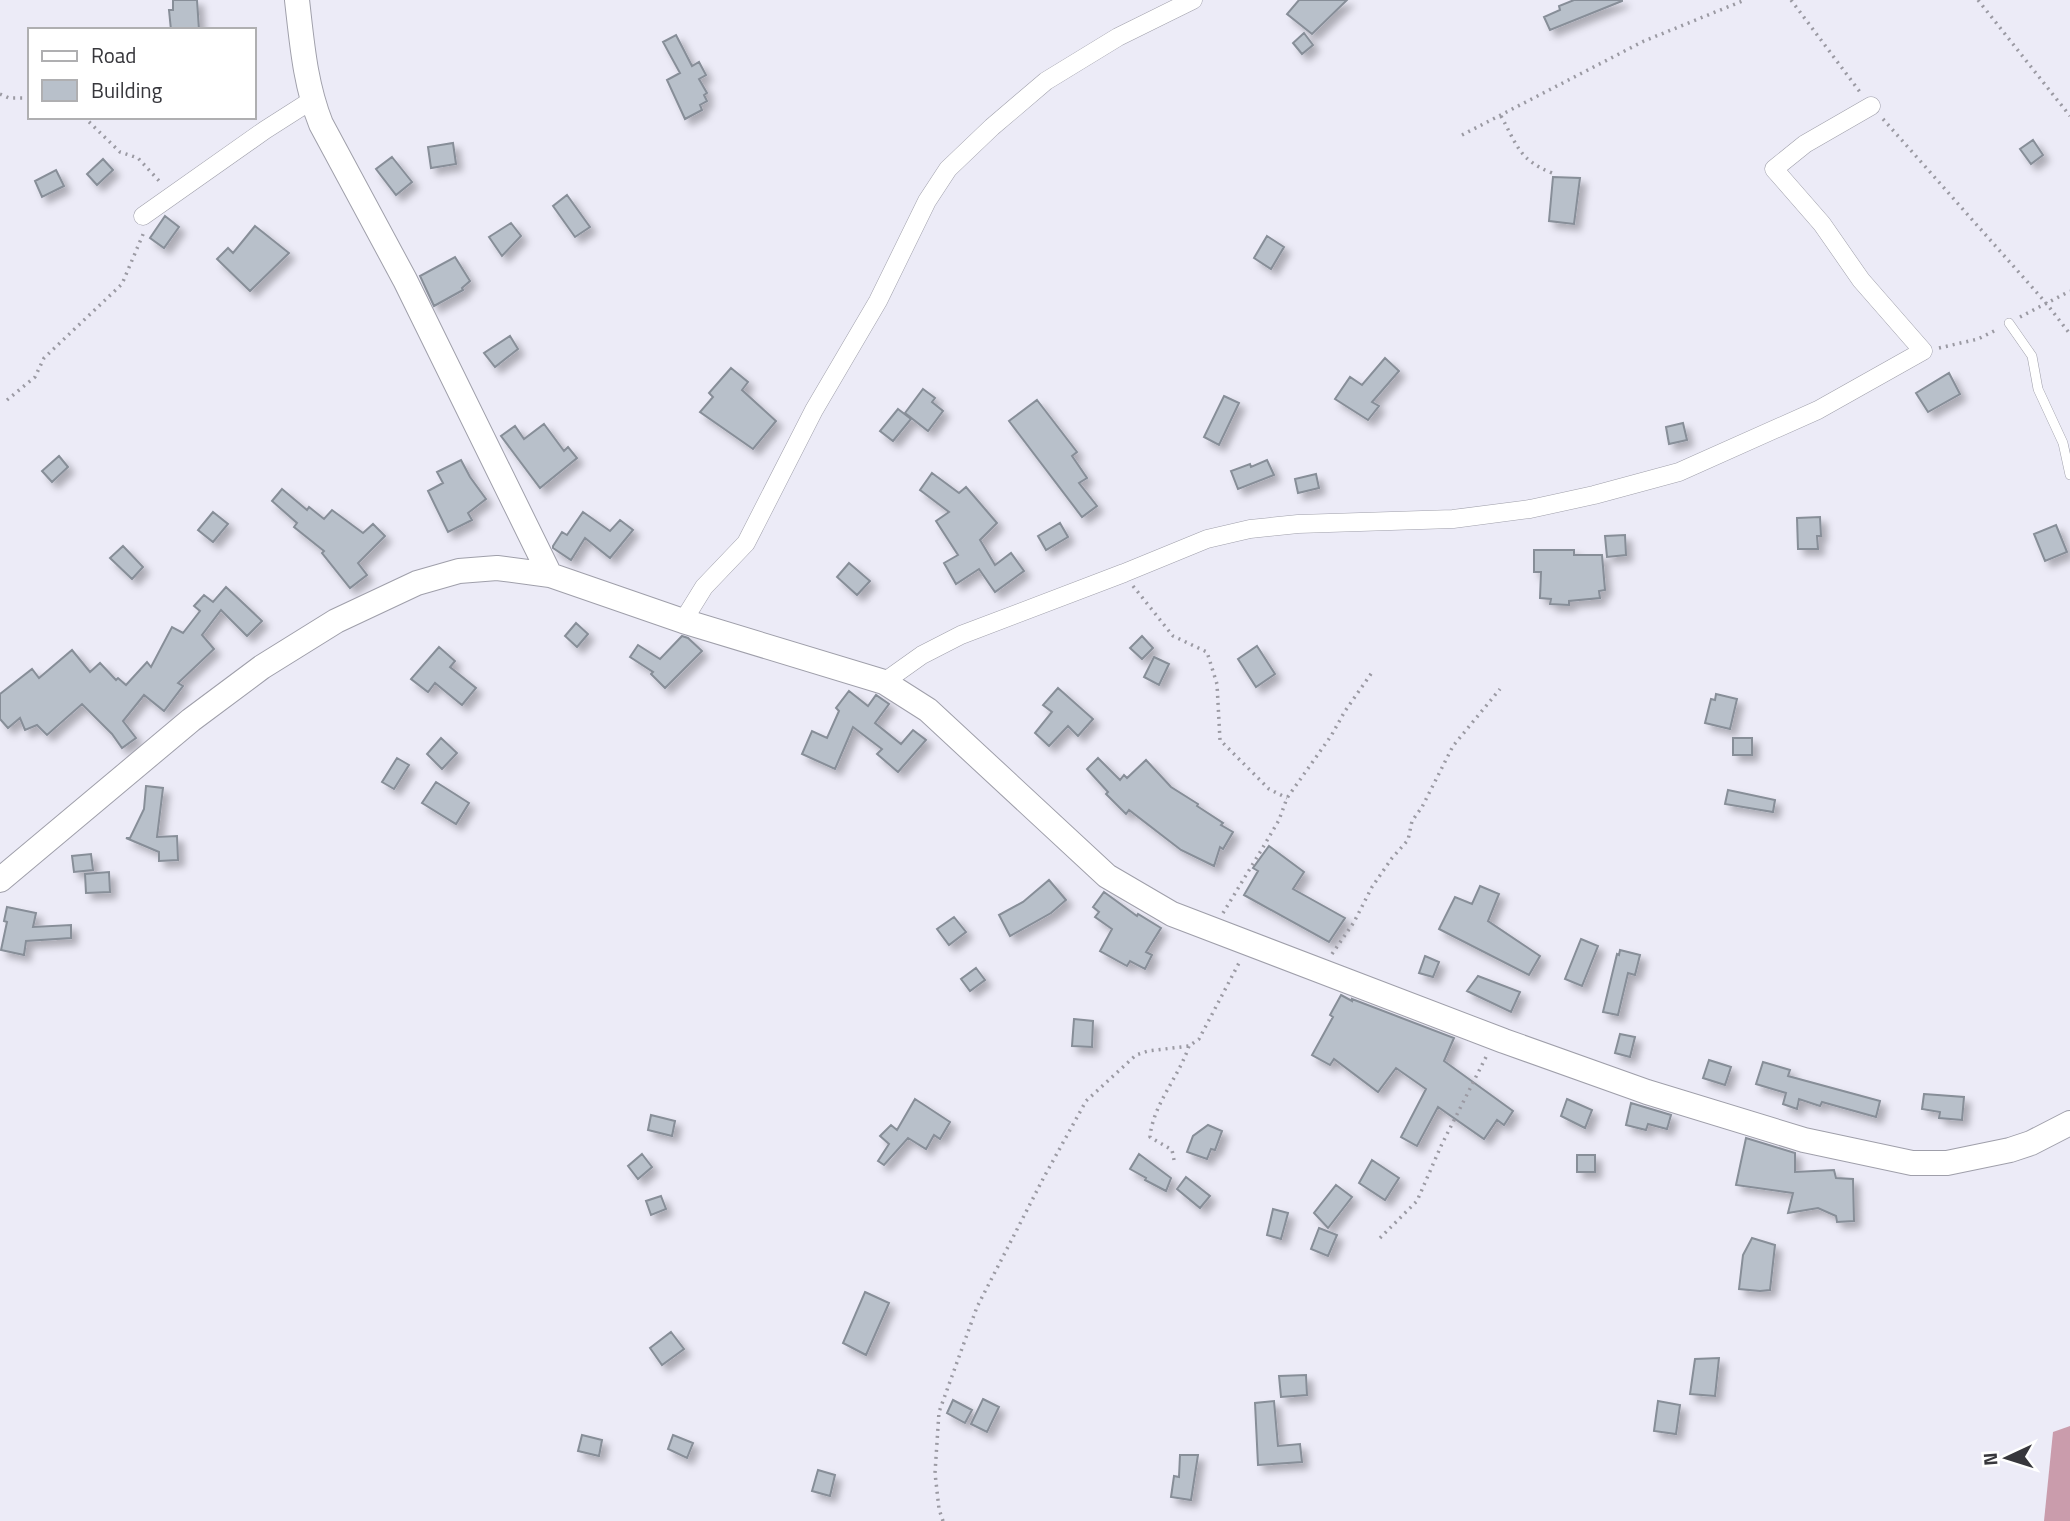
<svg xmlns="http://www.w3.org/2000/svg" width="2070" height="1521" font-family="'Titillium Web',sans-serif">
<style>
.forest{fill:#ca9cac}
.building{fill:#b8c0ca;stroke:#878e98;stroke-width:2;filter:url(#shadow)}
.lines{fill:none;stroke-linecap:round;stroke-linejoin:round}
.lane-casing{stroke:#9f9faa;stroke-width:10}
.street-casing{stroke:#9f9faa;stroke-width:19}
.secondary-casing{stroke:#9f9faa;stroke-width:26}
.path{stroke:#9b9aa3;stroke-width:3.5;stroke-dasharray:2 5;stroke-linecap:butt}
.lane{stroke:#fff;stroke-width:9}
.street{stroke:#fff;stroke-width:18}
.secondary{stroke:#fff;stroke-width:24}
</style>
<defs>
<filter id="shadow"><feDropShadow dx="6" dy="6" stdDeviation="3.5" flood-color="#0004"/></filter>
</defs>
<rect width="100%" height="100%" fill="#ecebf7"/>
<path class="forest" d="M2070,1426V1521H2044L2053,1432Z"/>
<path class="building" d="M173,0H197L199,30H171L169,10H173Z
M1299,0H1347L1312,34L1287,14Z
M1574,0H1622V1L1550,30L1544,17L1560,10L1559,6Z
M1304,33L1313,45L1302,54L1293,43Z
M676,35L692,66L699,62L706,75L699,79L707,93L704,95L707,101L700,105L702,110L685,119L667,80L680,73L663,42Z
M2033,140L2043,155L2031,164L2020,149Z
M453,143L456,164L431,168L428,147Z
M392,157L412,182L396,195L376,169Z
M103,159L113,170L97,185L87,174Z
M56,170L64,186L42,197L35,181Z
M1553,177L1580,178L1574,224L1549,221Z
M567,195L590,227L575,237L553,206Z
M165,216L179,227L164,248L150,238Z
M511,223L521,236L502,256L489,237Z
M255,226L289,253L250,291L217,259L228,248L233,253Z
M1267,236L1284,247L1271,269L1254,258Z
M455,257L470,281L462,288L463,290L434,306L420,276Z
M510,336L518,349L495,367L484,353Z
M1385,358L1399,371L1372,402L1379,406L1368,420L1335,399L1350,377L1362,385Z
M731,368L748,382L742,390L776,421L753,449L700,412L713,397L709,393Z
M1949,373L1960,394L1928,412L1916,393Z
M923,389L935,398L932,402L943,411L928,431L905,413Z
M1224,396L1239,403L1219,445L1204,437Z
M1037,400L1077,452L1072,456L1087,478L1079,483L1097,506L1082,517L1009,421Z
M898,409L911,419L893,441L880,431Z
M1683,423L1687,440L1669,444L1666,427Z
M544,424L564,451L568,447L577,458L540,488L501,436L515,426L524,439Z
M59,456L68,467L52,482L42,471Z
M461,460L470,477L486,499L468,513L472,520L448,532L428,491L443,483L437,472Z
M1267,460L1274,475L1238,489L1231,471L1250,464L1251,467Z
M932,473L959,493L966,487L997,523L980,540L995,565L1011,553L1024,571L995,592L979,569L956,584L944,563L958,555L936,521L949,512L920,490Z
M1316,474L1319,488L1298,493L1295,479Z
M282,489L307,510L309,507L324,519L332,510L363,533L373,524L385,536L358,563L367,575L350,588L322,553L324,551L294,527L297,523L272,501Z
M213,512L228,524L213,542L198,530Z
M583,512L610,531L620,520L633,530L610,558L585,538L571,560L553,548V546L562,532L567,535Z
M1820,517L1821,536H1817L1818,549H1798L1797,518Z
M1060,523L1068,537L1046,550L1038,536Z
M2056,525L2067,552L2045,561L2034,534Z
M1625,535L1626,555L1607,557L1605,536Z
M123,546L143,567L132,579L110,558Z
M1534,550H1574V555H1602L1605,590L1599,591L1600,598L1569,601V605L1550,604L1551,599L1540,598L1541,572H1534Z
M849,563L870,581L857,595L837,577Z
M226,587L262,621L247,636L221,610L202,635L214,649L178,683L183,686L164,711L144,695L123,721L136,738L122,748L112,734L82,704L47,735L37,725L25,730L20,718L8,728L0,719V694L32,669L39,678L72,650L90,672L100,663L116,680L118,678L126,685L147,662L151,667L172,627L183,633L200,611L194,606L204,595L213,602Z
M576,623L588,634L577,647L565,636Z
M682,636L688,638L702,651L665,688L651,674L653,672L630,657L638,645L660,659Z
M1142,636L1153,648L1142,659L1130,648Z
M1257,646L1275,674L1256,687L1238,659Z
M439,647L455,661L450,667L476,688L462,705L435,683L428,692L411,679Z
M1154,657L1169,664L1159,685L1144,677Z
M1058,688L1093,719L1078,736L1068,726L1049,746L1035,733L1052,712L1043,705Z
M849,691L868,706L876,695L889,704L875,723L901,744L913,730L926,740L898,772L877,754L882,749L853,727L835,769L802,754L812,731L827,738L839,711L836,708Z
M1716,694L1737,699L1730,729L1705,723L1711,699L1715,700Z
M441,738L457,753L442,769L427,754Z
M1733,738H1752V755H1733Z
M397,758L409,765L394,789L382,782Z
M1098,758L1120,780L1124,775L1127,778L1146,760L1171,787L1198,804L1197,806L1223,823L1221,825L1233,832L1223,849L1220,847L1214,866L1181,850L1129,810L1126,814L1106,794L1108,792L1087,769Z
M436,782L469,803L456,824L422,803Z
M146,786L163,788L157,837L177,836L178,860L159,861V852L126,838H130L144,809Z
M1728,790L1775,800L1773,812L1725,804Z
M1269,846L1304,872L1293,889L1345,918L1329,942L1244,895L1258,871L1253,868Z
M91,854L93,870L74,872L72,856Z
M109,872L110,892L86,893L85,874Z
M1049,880L1066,900L1051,913L1010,936L999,915L1023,902Z
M1480,886L1499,894L1488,921L1540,956L1529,975L1439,929L1455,897L1472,904Z
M1104,892L1137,916L1138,914L1161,928L1146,952L1152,955L1145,969L1130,961L1127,966L1100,951L1112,929L1095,917L1099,912L1093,907Z
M7,907L36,913L33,927L71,925V938L26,941L24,955L1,950L7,922L4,921Z
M954,917L966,932L949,945L937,929Z
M1581,939L1598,946L1582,986L1565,979Z
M1620,950L1640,955L1635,975L1628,973L1618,1015L1603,1012L1617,954L1619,955Z
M1425,956L1439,962L1433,977L1419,973Z
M976,968L985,980L970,991L961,979Z
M1478,976L1520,992L1511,1012L1467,991Z
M1341,995L1352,1001V999L1454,1038L1444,1061L1513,1111L1504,1125L1497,1120L1484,1139L1438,1107L1417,1146L1401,1137L1426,1089L1396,1068L1378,1092L1334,1059L1330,1065L1312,1055L1333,1017L1330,1015Z
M1074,1019L1093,1021L1092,1047L1072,1046Z
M1620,1034L1635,1037L1630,1057L1615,1053Z
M1709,1060L1731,1067L1725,1085L1703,1078Z
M1763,1062L1790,1070L1788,1076L1880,1101L1876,1117L1822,1102L1820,1106L1799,1099L1797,1109L1783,1104L1786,1093L1756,1084Z
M1924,1094L1964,1097L1962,1120L1939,1118L1940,1112L1922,1109Z
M915,1099L950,1122L940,1139L934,1135L926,1149L908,1138L884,1165L878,1161L889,1144L880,1136L891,1125L897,1130Z
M1567,1099L1592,1110L1585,1128L1561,1116Z
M1631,1103L1671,1115L1667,1129L1648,1124L1646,1130L1626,1125Z
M651,1115L675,1121L672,1136L648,1130Z
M1208,1125L1222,1131L1215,1150L1211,1149L1207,1159L1187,1152L1193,1136Z
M1746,1138L1795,1153V1172L1834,1170L1836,1178L1853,1179L1854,1221L1837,1222L1836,1216L1818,1208L1788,1213L1793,1193L1736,1185Z
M642,1154L652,1167L638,1179L628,1166Z
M1139,1154L1171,1178L1166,1191L1145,1180L1146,1178L1130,1169Z
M1577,1155H1595V1172H1577Z
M1372,1160L1399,1178L1385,1200L1359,1183Z
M1186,1177L1210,1196L1200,1208L1177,1189Z
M1336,1185L1352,1197L1328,1228L1314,1213Z
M661,1196L666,1209L651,1215L646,1201Z
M1273,1209L1288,1213L1281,1239L1267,1235Z
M1319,1228L1337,1235L1328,1256L1311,1249Z
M1752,1238L1775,1245L1770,1290L1760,1291L1739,1289L1743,1255Z
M865,1292L889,1303L866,1355L843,1343Z
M671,1332L684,1349L662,1365L650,1348Z
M1719,1358L1715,1396L1690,1394L1695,1359Z
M1306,1375L1307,1395L1281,1397L1279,1376Z
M983,1399L999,1407L987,1432L971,1424Z
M953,1400L972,1410L965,1423L947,1413Z
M1274,1401L1278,1446L1300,1444L1302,1462L1258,1465L1255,1403Z
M1658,1401L1680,1405L1676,1434L1654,1431Z
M582,1435L602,1440L599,1456L578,1451Z
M673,1435L693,1443L687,1458L668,1449Z
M1180,1455H1198L1191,1500L1171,1497L1174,1476L1179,1477Z
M818,1470L835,1475L830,1496L812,1491Z"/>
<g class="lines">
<g class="lane-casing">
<path id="lane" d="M2009,323L2032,356L2038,389L2063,443L2070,475"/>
</g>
<g class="street-casing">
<path id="street" d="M143,216L265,130L312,100
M683,621L704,587L746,543L814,410L878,301L927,201L948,169L992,127L1046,81L1118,37L1193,0
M884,682L922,655L961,635L1124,573L1207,539L1250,529L1298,524L1453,519L1530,509L1594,495L1679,472L1818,410L1923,351L1861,280L1822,224L1774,169L1805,144L1871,106"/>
</g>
<g class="secondary-casing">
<path id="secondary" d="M297,0C302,43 305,84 321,124L405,280L550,575
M0,880L191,720L262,667L336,621L417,583L459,571L497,568L550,575L683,621L884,682L928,710L1107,876L1172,914L1504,1041L1647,1092L1804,1140L1912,1163H1947L2010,1150L2031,1143L2070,1123"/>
</g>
<path class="path" d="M1791,0L1860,92
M1978,0L2070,116
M0,94L9,98H30
M1501,116C1517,145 1519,160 1552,173
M84,117L120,152L138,158L161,183
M1883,119L2046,303L2070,334
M1462,135L1644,41L1745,0
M2020,317L2070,291
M1939,348L1978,339L1998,329
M7,400L35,377L44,358L122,284L144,232
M1133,586L1173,636L1207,652L1217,684L1220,740L1269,789L1287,798
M1223,913L1262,849L1279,820L1287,798L1331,736L1345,711L1373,671
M1332,954L1354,922L1372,887L1392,858L1408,840L1412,821L1422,807L1453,746L1500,689
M1174,1160L1172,1150L1150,1137C1153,1104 1179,1077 1189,1046
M1380,1238L1417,1201L1441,1146L1487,1055
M943,1521L939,1509L935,1473L939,1412L977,1307L1044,1177L1086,1101L1136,1055L1148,1051L1189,1046L1199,1039L1239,963"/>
<use href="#lane" class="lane"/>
<use href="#street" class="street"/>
<use href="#secondary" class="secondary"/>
</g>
<rect x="28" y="28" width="228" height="91" fill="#ffffff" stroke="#afafb1" stroke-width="2"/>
<rect x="42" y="51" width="35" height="10" fill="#ffffff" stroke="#afafb1" stroke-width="2"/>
<text x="91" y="63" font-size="21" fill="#37373c">Road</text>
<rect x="42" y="80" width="35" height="21" fill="#b8c0ca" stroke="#afafb1" stroke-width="2"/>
<text x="91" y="98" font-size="21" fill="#37373c">Building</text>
<g transform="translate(2007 1458) rotate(266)" stroke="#ffffff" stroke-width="5" paint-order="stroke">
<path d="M0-5L12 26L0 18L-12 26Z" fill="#37373c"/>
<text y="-10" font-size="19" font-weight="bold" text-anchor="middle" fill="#37373c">N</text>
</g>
</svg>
